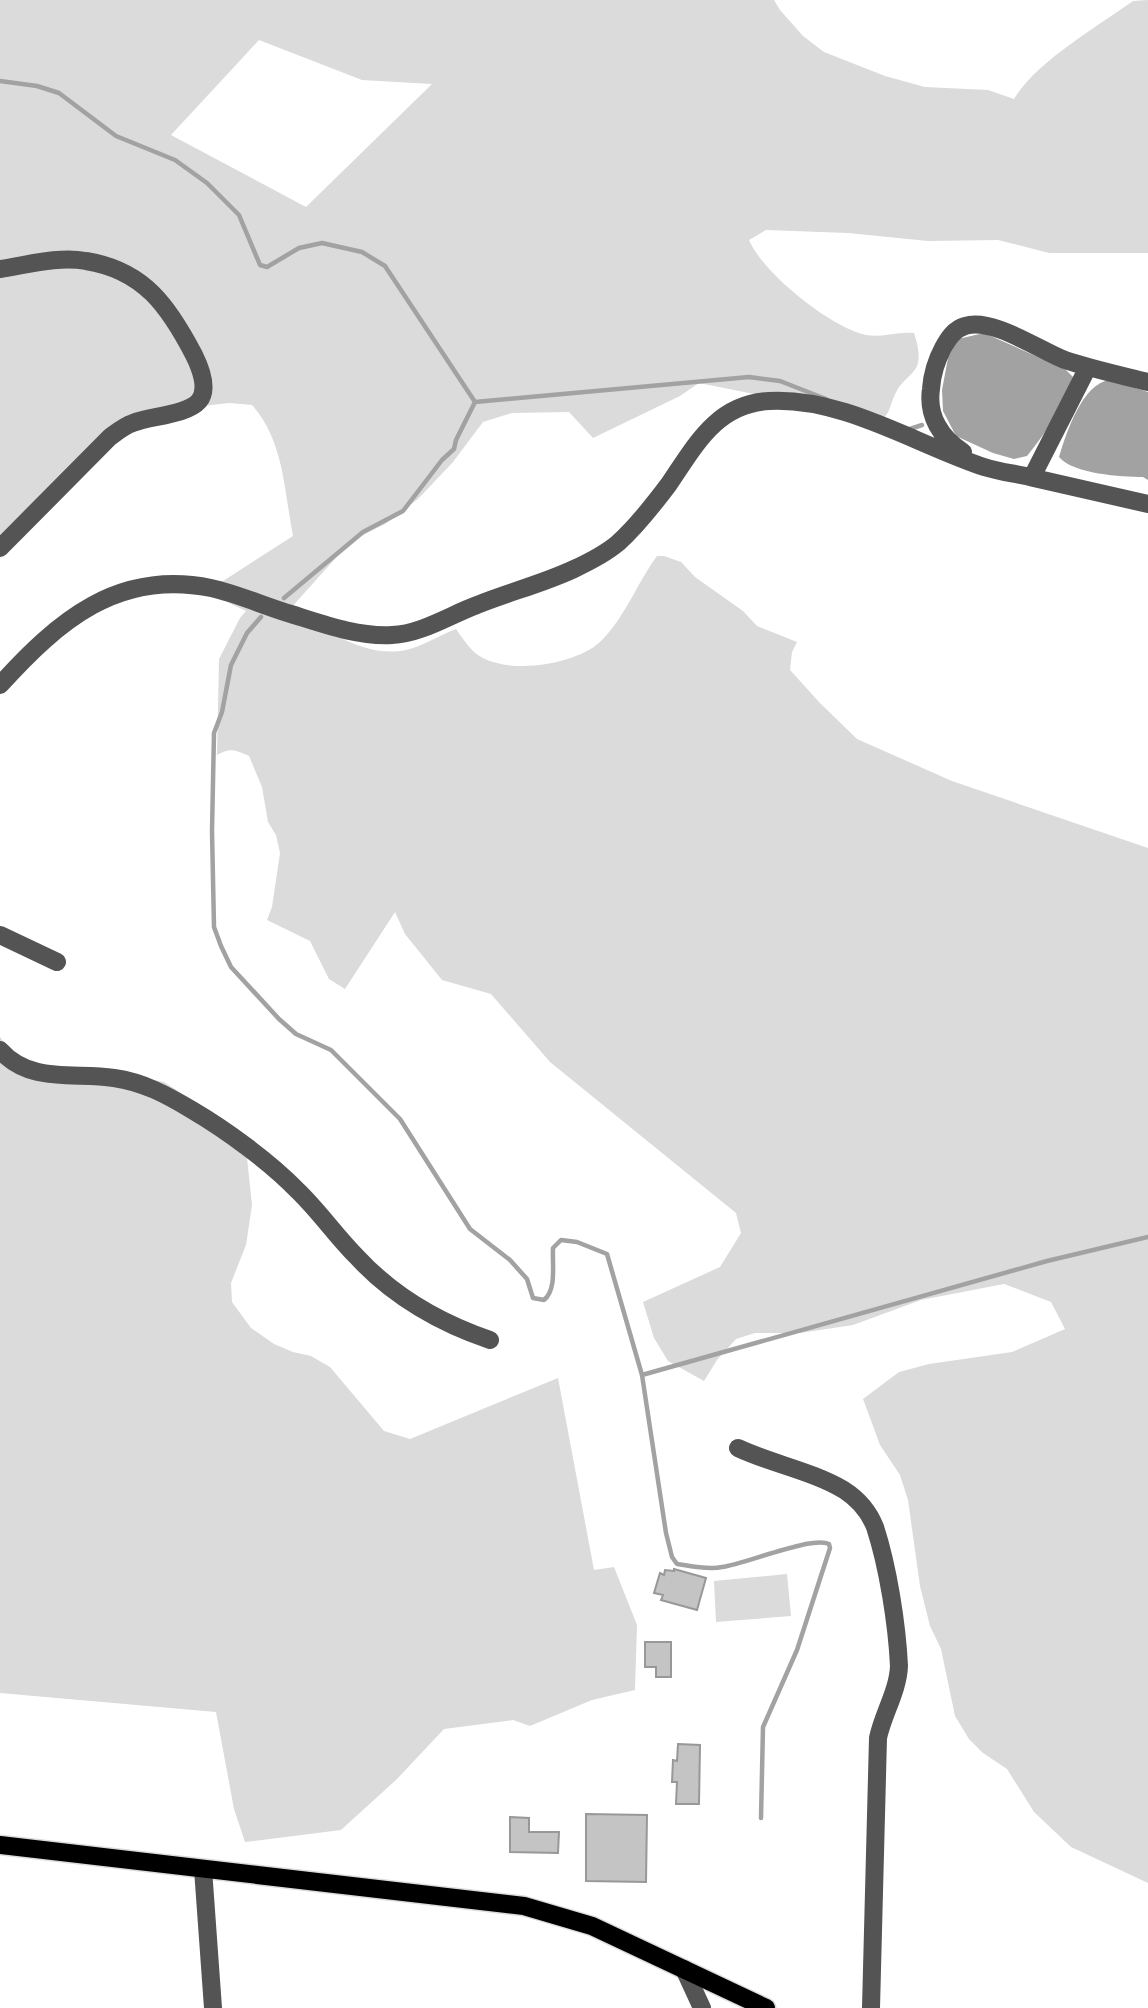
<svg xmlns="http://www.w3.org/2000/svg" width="1148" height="2008" font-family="Raleway,sans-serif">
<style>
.green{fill:#dbdbdb;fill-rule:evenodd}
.water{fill:#a2a2a2}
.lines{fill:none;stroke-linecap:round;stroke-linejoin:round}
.stream{stroke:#a2a2a2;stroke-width:4.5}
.building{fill:#c4c4c4;stroke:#989898;stroke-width:2}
.major-casing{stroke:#dbdbdb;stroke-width:21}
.minor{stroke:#545454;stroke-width:18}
.major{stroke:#000;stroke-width:18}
</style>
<rect width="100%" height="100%" fill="#fff"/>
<path class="green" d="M0,0H774L780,10L803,36L824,52L885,76L925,87L988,90L1014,99C1037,61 1097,27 1133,1L1148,0V253H1049L998,240L928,241L848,233L766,230L749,240C763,273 830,327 866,335C881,338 898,331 914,333C917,342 921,356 917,366C914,373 904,380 899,387C885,410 896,415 866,429L808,405L699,383L680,396L593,438L569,412L512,413L483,422L453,462L418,499L385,524L351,541L290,609C324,628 364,659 406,650C423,646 440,635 456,629C461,636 466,644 473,651C500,677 574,666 600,642C625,618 637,583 657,556H664L681,562L695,577L743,611L757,626L797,642L792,652L790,670L820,703L857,739L952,781L1148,848V1883L1071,1847L1034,1812L1007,1769L983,1753L969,1739L955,1716L941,1649L930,1626L920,1586L908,1500L900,1475L880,1445L863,1399L899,1372L929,1364L1012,1352L1065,1329L1051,1302L1004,1284L921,1300L853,1325L800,1333H755L736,1339L717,1360L704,1381L668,1361L654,1338L643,1302L720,1267L741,1233L736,1213L550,1062L491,994L442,980L405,934L395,912L345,989L329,979L310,941L267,920L272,907L280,853L276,835L268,822L262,787L249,756C236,750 230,747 217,755L219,659L240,618L246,611L206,592L293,536C284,490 284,441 252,405L229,403L178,409L131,430L0,543ZM259,40L362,80L432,84L306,207L171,135Z
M0,1037L9,1049L32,1064L114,1071L164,1082L226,1122L245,1139L252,1205L246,1245L231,1283L232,1302L251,1328L274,1344L293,1352L311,1356L330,1367L384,1431L410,1439L558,1378L594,1570L614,1567L637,1625L635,1690L592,1700L530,1726L513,1720L444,1729L397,1779L341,1830L245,1842L234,1809L216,1712L0,1693Z
M787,1574L791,1616L716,1622L714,1581Z"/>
<path class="water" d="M984,333L1065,369L1073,377C1064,407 1046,432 1027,456L1014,459L993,453L956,436L943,411L942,390L948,358L958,339Z
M1110,380L1148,392V480L1143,477C1122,477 1073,474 1059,457C1066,434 1082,383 1110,380Z"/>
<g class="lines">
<path class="stream" d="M0,81L37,86L59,93L116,136L175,160L207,183L239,215L260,265L267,267L299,248L322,243L362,252L385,266L475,402
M475,402L749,377L780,381L826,399
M910,429L922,425
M284,598L363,532L403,511L442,460L454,449L456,440L475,402
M261,617L247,633L231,665L222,712L214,733L212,831L214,927L221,946L231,967L279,1019L296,1034L331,1050L400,1119L470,1229L510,1260L527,1279L533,1298L544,1300C557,1290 552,1263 553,1248L561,1240L577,1242L607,1254L642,1375L666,1533L672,1557L677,1564C691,1566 708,1570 722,1567C745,1564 811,1536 829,1544L830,1548L797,1650L763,1727L761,1818
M642,1375L1047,1261L1148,1237"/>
</g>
<path class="building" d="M674,1569L706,1578L697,1610L661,1600L663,1595L654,1593L660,1573L664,1575L665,1570L674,1571Z
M645,1642H671V1677H656V1667H645Z
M678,1744L700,1745L699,1804H676L677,1782H672L673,1760L677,1761Z
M586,1814L647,1815L646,1882L586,1881Z
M510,1817L529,1818V1832H559L558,1853L510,1852Z"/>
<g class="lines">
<g class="major-casing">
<path id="major" d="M0,1845L524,1906L592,1926L766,2008"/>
</g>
<path class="minor" d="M0,269C27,265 58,256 86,261C144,270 169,307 194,355C200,367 209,389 199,401C187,415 150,416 133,423C124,426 117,432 110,437L0,548
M963,452C941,438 927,416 931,389C932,375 936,361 943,348C948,339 954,329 965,326C992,317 1039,350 1065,360C1092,369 1120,375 1148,382
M1032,477L1088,367
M0,685C58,621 118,569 211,588C238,594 264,606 291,614C323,624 358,637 392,635C421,634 450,615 477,605C509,592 542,584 574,569C589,562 605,554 618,543C637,526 654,504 669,484C695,446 716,404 769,401C843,397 915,444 984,467C1000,472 1018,474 1034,478C1072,487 1110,495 1148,504
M0,935L57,962
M0,1050C30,1084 74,1072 114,1078C143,1082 167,1095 192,1110C226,1130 270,1162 297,1190C319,1211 336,1236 357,1257C394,1297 440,1323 490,1340
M738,1448C772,1464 812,1471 844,1490C858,1499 869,1512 875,1527C888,1567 897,1624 899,1666C898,1691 883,1714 878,1738L871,2008
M203,1869L213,2008
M684,1969L702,2008"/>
<use href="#major" class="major"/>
</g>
</svg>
